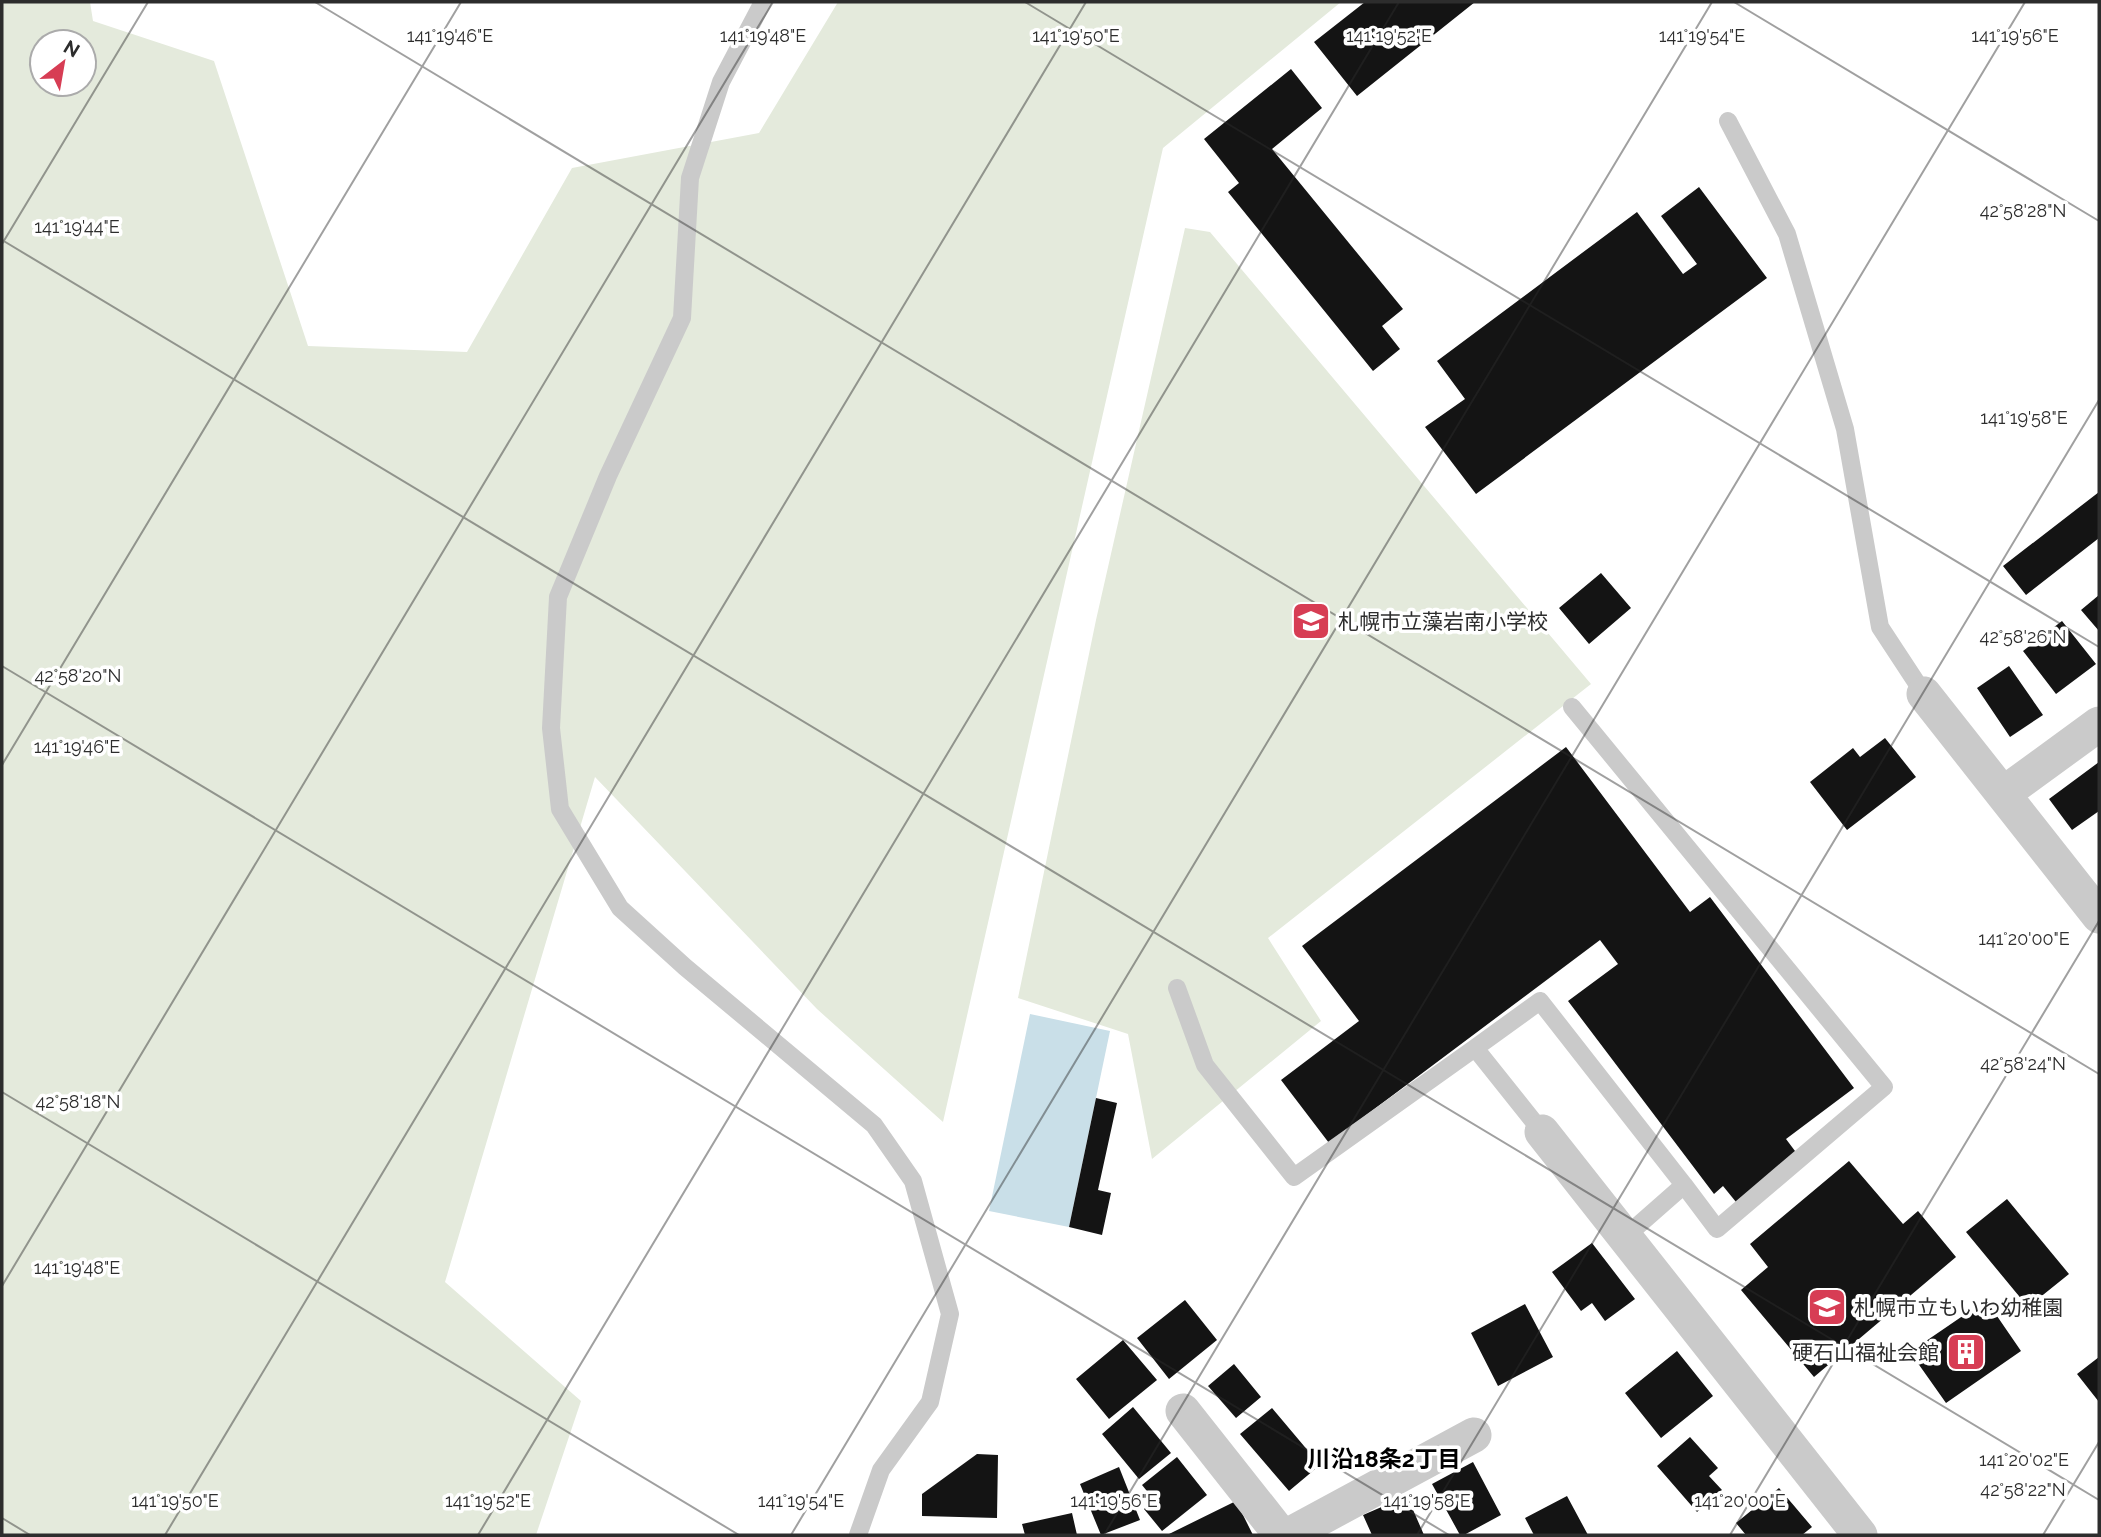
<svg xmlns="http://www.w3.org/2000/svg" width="2101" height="1537" font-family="Raleway,'Noto Sans JP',sans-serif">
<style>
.green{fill:#e4eadc;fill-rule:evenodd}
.water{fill:#c9dfe8}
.building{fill:#141414}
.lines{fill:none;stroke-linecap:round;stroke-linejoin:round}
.lane{stroke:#cacaca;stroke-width:18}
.street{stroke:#cacaca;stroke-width:35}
.ticks{fill:none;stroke:#2d2d2d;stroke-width:2;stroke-opacity:0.45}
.labels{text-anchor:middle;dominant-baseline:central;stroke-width:7;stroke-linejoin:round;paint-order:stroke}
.poi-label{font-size:21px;fill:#2d2d2d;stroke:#fff;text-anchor:start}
.neighbourhood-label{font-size:23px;font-weight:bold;fill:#000;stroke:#fff}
.ticks-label{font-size:18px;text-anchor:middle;fill:#2d2d2d;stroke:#fff;stroke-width:7;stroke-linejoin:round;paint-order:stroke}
</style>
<rect width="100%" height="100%" fill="#fff"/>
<path class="green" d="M2,2H90L93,21L214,61L308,346L467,352L572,168L759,133L838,2H1341L1163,148L943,1122L817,1009L595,777L445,1282L581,1401L536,1535H2ZM42,42H84V84H42Z
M1185,228L1210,232L1591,684L1268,938L1321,1021L1152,1159L1128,1034L1018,998L1096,620Z"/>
<path class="water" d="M1030,1014L1110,1031L1069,1227L989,1211Z"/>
<path class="building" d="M1365,2H1475L1357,96L1314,42Z
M1291,69L1322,108L1272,149L1403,309L1382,326L1400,349L1373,371L1228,192L1239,183L1204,139Z
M1699,187L1767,278L1476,494L1425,427L1465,399L1437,361L1637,212L1683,274L1697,264L1661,216Z
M2099,492V538L2026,595L2003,566Z
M1601,573L1631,608L1589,644L1559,608Z
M2099,595V631L2081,610Z
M2062,621L2096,664L2056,694L2023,651Z
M2009,666L2043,715L2010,737L1977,688Z
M1885,738L1916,777L1847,830L1810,782L1853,748L1860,757Z
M1566,747L1690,912L1710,897L1854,1088L1786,1139L1798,1155L1736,1202L1723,1186L1714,1194L1568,1001L1618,964L1600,940L1329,1143L1281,1080L1359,1021L1302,946Z
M2099,762V811L2072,830L2049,799Z
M1096,1098L1117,1103L1098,1190L1111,1193L1102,1235L1069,1227Z
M1849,1161L1903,1224L1918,1211L1956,1257L1814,1377L1741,1290L1768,1267L1750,1244Z
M2007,1199L2069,1274L2028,1307L1966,1232Z
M1592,1243L1635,1299L1605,1321L1592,1303L1581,1311L1552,1272Z
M1185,1300L1217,1340L1169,1379L1137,1338Z
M1986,1300L2021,1351L1946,1403L1910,1352Z
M1525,1304L1553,1357L1498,1386L1471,1333Z
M1123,1340L1157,1380L1109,1419L1076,1379Z
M1677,1351L1713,1396L1661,1438L1625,1393Z
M2099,1357V1402L2077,1374Z
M1234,1364L1261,1397L1236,1418L1208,1386Z
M1133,1407L1171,1453L1139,1479L1102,1434Z
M1272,1408L1320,1465L1289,1491L1240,1434Z
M1690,1437L1718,1468L1709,1476L1722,1490L1697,1512L1657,1466Z
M977,1454L998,1455L997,1518L922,1516V1494Z
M1177,1457L1207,1495L1162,1531L1144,1509L1155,1501L1142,1485Z
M1473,1462L1501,1515L1464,1535H1460L1432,1484Z
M1119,1467L1140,1520L1101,1535L1080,1484Z
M1779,1488L1812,1527L1802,1535H1746L1736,1523Z
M1407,1496L1424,1535H1372L1363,1515Z
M1567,1496L1588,1535H1534L1525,1518Z
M1236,1501L1253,1535H1167Z
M1072,1513L1077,1535H1025L1022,1524Z"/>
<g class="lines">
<path class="lane" d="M763,2L721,82L690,178L682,318L608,476L558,597L551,728L560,809L620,908L685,967L874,1125L913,1181L950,1314L930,1402L881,1470L858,1535
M1728,121L1787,234L1845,429L1880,627L1924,694
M1572,707L1884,1087L1717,1229L1684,1185
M1177,988L1205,1065L1294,1177L1475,1048L1542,1132
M1475,1048L1540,1001L1684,1185L1626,1236"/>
<path class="street" d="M1924,694L2099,916
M2003,794L2099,724
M1542,1132L1860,1535
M1183,1411L1281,1535
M1289,1535L1474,1435"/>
</g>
<path class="ticks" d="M315,2L2099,1074M1025,2L2099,647M1734,2L2099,221M2,240L2099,1500M2,244L148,2M2,666L1449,1535M2,765L461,2M2,1092L739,1535M2,1286L773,2M2,1518L30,1535M165,1535L1086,2M478,1535L1399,2M791,1535L1712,2M1104,1535L2025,2M1417,1535L2099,400M1730,1535L2099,921M2043,1535L2099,1442"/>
<defs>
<g id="school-square" transform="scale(2.0125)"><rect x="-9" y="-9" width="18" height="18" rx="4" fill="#d73d54" stroke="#fff"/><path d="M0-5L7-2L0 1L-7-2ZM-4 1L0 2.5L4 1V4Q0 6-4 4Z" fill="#fff"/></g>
<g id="building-square" transform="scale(2.0125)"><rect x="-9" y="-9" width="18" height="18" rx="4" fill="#d73d54" stroke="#fff"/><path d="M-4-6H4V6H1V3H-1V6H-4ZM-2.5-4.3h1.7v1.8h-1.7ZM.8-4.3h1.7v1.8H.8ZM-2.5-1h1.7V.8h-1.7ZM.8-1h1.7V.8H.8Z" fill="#fff"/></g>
</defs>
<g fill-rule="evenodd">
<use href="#school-square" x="1311" y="621"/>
<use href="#school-square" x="1827" y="1307"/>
<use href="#building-square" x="1966" y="1352"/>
</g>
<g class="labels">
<g class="poi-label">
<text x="1338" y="621">札幌市立藻岩南小学校</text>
<text x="1854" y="1307">札幌市立もいわ幼稚園</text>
<text x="1939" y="1352" text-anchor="end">硬石山福祉会館</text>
</g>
<g class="neighbourhood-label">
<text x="1384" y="1458">川沿18条2丁目</text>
</g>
</g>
<g class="ticks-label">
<text x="2015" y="42">141°19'56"E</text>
<text x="450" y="42">141°19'46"E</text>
<text x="763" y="42">141°19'48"E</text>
<text x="1076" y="42">141°19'50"E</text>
<text x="1389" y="42">141°19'52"E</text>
<text x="1702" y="42">141°19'54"E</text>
<text x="2023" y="217">42°58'28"N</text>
<text x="77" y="233">141°19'44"E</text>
<text x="2024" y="424">141°19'58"E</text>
<text x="2023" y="643">42°58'26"N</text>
<text x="78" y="682">42°58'20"N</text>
<text x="77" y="753">141°19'46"E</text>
<text x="2024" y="945">141°20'00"E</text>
<text x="2023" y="1070">42°58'24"N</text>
<text x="78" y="1108">42°58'18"N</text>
<text x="77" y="1274">141°19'48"E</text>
<text x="2024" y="1466">141°20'02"E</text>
<text x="2023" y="1496">42°58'22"N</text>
<text x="175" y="1507">141°19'50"E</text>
<text x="488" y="1507">141°19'52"E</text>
<text x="801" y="1507">141°19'54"E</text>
<text x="1114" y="1507">141°19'56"E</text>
<text x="1427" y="1507">141°19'58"E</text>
<text x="1740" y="1507">141°20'00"E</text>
</g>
<rect width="2101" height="1537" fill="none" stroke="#2d2d2d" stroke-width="7"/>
<g transform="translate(63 63) rotate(31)"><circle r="33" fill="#ffffff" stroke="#ababab" stroke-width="2"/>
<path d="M0-5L12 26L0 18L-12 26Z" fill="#d73d54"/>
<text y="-10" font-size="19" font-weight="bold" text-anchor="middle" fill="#2d2d2d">N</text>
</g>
</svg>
